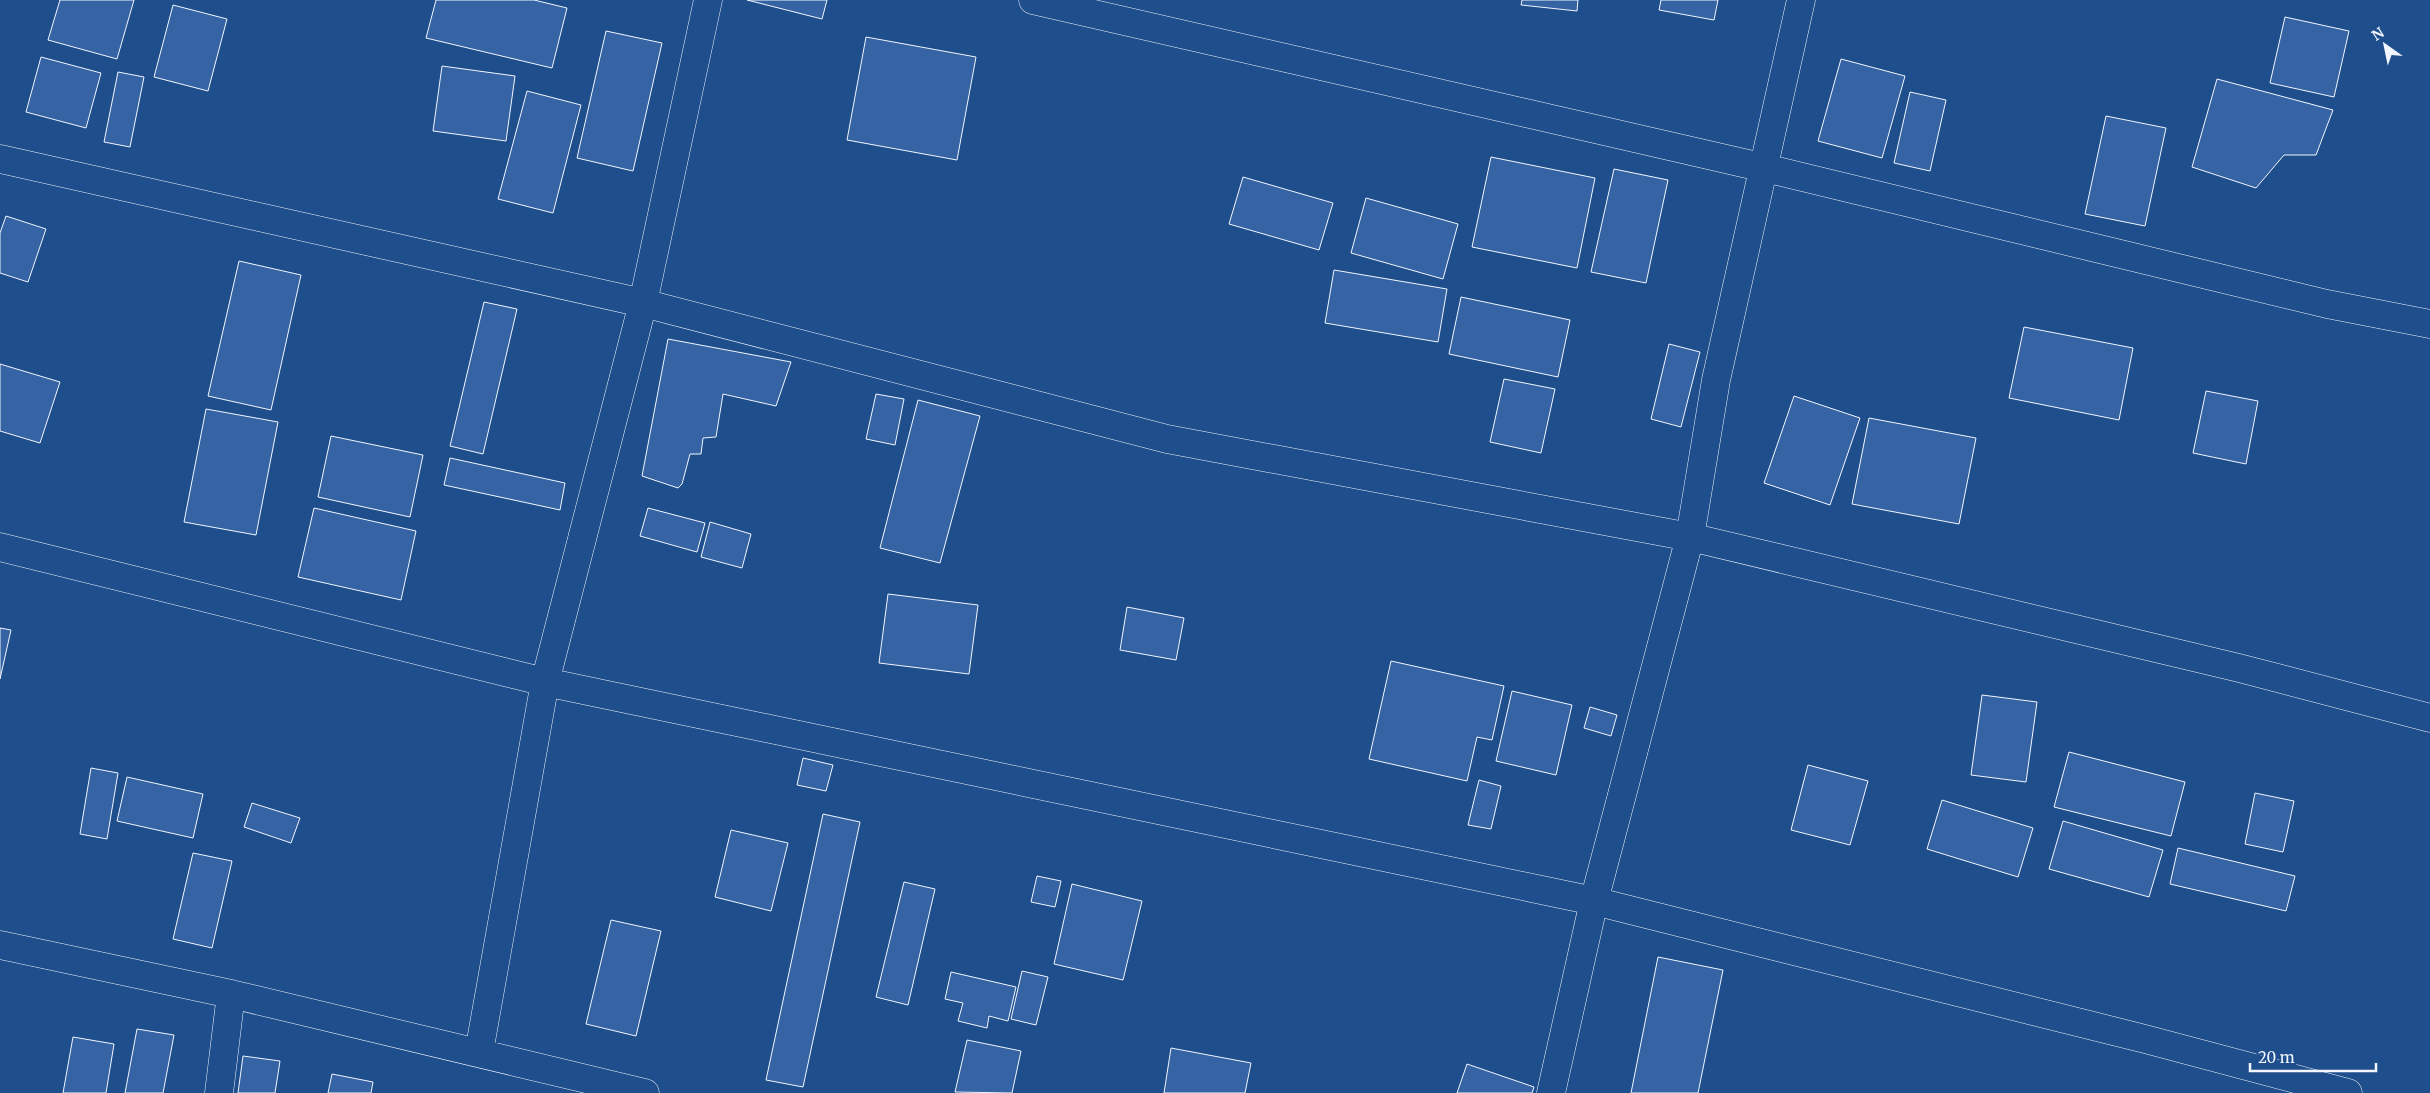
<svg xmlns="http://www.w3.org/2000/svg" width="2430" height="1093" font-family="Merriweather,serif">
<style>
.building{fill:#3563a3;stroke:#f2f6ff}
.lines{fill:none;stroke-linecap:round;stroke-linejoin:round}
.minor-casing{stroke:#f2f6ff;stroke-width:29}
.minor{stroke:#1f4e8c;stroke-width:28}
</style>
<rect width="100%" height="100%" fill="#1f4e8c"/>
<path class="building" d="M60,0H134L117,59L48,40Z
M436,0H534L567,8L552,68L426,38Z
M747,0H827L822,19Z
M1522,0H1578L1577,11L1521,5Z
M1661,0H1718L1714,20L1659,10Z
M173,5L227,19L208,91L154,77Z
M2285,17L2349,31L2334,97L2270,83Z
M606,31L662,43L633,171L577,158Z
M866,37L976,57L957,160L847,140Z
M41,57L101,73L86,128L26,112Z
M1841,59L1905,76L1882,158L1818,141Z
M442,66L515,76L506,141L433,131Z
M118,72L144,77L130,147L104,142Z
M2217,79L2333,110L2316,155H2284L2256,188L2192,167Z
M527,91L581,105L553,213L498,199Z
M1910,92L1946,100L1930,171L1894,163Z
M2106,116L2166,128L2145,226L2085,214Z
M1491,157L1595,178L1577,268L1472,247Z
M1614,169L1668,180L1646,283L1591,272Z
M1243,177L1333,203L1319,250L1229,224Z
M1366,198L1458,224L1443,279L1351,253Z
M6,216L46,229L28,282L0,273V233Z
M239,261L301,275L271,410L208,396Z
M1334,270L1447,289L1438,342L1325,323Z
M1461,297L1570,320L1558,377L1449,354Z
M484,302L517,309L483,454L450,446Z
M2024,327L2133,348L2119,420L2009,398Z
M668,339L791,362L776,406L723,394L716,437L703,438L701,454H690L682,484L678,488L642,476Z
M1669,344L1700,352L1681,427L1651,419Z
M0,364L60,382L40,443L0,431Z
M1504,379L1555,389L1541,453L1490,442Z
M2206,391L2258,401L2246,464L2193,453Z
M876,394L904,399L895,445L866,439Z
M1794,396L1860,418L1830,505L1764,483Z
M918,400L980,416L940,563L880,548Z
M206,409L278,422L256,535L184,522Z
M1869,418L1976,438L1959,524L1852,504Z
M331,436L423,455L410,517L318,497Z
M450,458L565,483L560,510L444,485Z
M314,508L416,531L401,600L298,577Z
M648,508L705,523L697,552L640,536Z
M710,522L751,534L742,568L701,557Z
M888,594L978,605L969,674L879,663Z
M1127,607L1184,618L1176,660L1120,650Z
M0,628L11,630L0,679Z
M1391,661L1504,686L1492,740L1477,737L1467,781L1369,759Z
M1512,691L1572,705L1556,775L1496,761Z
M1982,695L2037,702L2026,782L1971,775Z
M1590,707L1617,715L1611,736L1584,728Z
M2069,752L2185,782L2171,836L2054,807Z
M803,758L833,765L826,791L797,785Z
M1808,765L1868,781L1850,845L1791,830Z
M91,768L118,773L107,839L80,834Z
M127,777L203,794L193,838L117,821Z
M1479,780L1501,786L1491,829L1468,825Z
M2255,793L2294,801L2283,852L2245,844Z
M1942,800L2033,828L2018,877L1927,849Z
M252,803L300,818L291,843L244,827Z
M823,814L860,822L803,1087L766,1080Z
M2063,821L2163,850L2149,897L2049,869Z
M731,830L788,843L771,911L715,897Z
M2178,848L2295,876L2286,911L2170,884Z
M193,853L232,861L212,948L173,939Z
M1037,876L1061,881L1055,907L1031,902Z
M904,882L935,889L908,1005L876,997Z
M1072,884L1142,901L1123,980L1054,964Z
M611,920L661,931L636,1036L586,1024Z
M1658,957L1723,970L1698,1093H1631Z
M1022,971L1048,977L1036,1025L1011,1019Z
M951,972L1016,987L1008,1021L989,1016L987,1028L958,1021L963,1003L945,999Z
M137,1029L174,1035L163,1093H125Z
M73,1037L114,1044L106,1093H63Z
M967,1040L1021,1051L1012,1093L955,1092Z
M1171,1048L1251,1063L1245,1093H1164Z
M243,1056L280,1061L275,1093H238Z
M1467,1064L1534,1087L1532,1093H1457Z
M332,1074L373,1082L371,1093H328Z"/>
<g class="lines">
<g class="minor-casing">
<path id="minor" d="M1033,0L1765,168L2327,304L2430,324
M0,159L643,303L1167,439L1690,537L2239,668L2430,718
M0,547L545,682L1594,901L2145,1039L2348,1093
M0,945L231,994L645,1093
M479,1052L545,682L643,303L708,0
M219,1093L231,994
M1551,1093L1594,901L1690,537L1716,380L1801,0"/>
</g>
<use href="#minor" class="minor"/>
</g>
<g transform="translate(2385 45) rotate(327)" stroke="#1f4e8c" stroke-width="4" paint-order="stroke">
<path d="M0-4L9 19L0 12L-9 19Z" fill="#f2f6ff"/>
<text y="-8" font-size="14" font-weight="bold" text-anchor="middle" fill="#f2f6ff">N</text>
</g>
<path d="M2250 1063v8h126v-8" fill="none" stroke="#f2f6ff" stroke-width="2.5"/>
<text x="2258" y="1063" font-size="15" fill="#f2f6ff" stroke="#1f4e8c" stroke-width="4" paint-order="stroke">20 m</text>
</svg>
